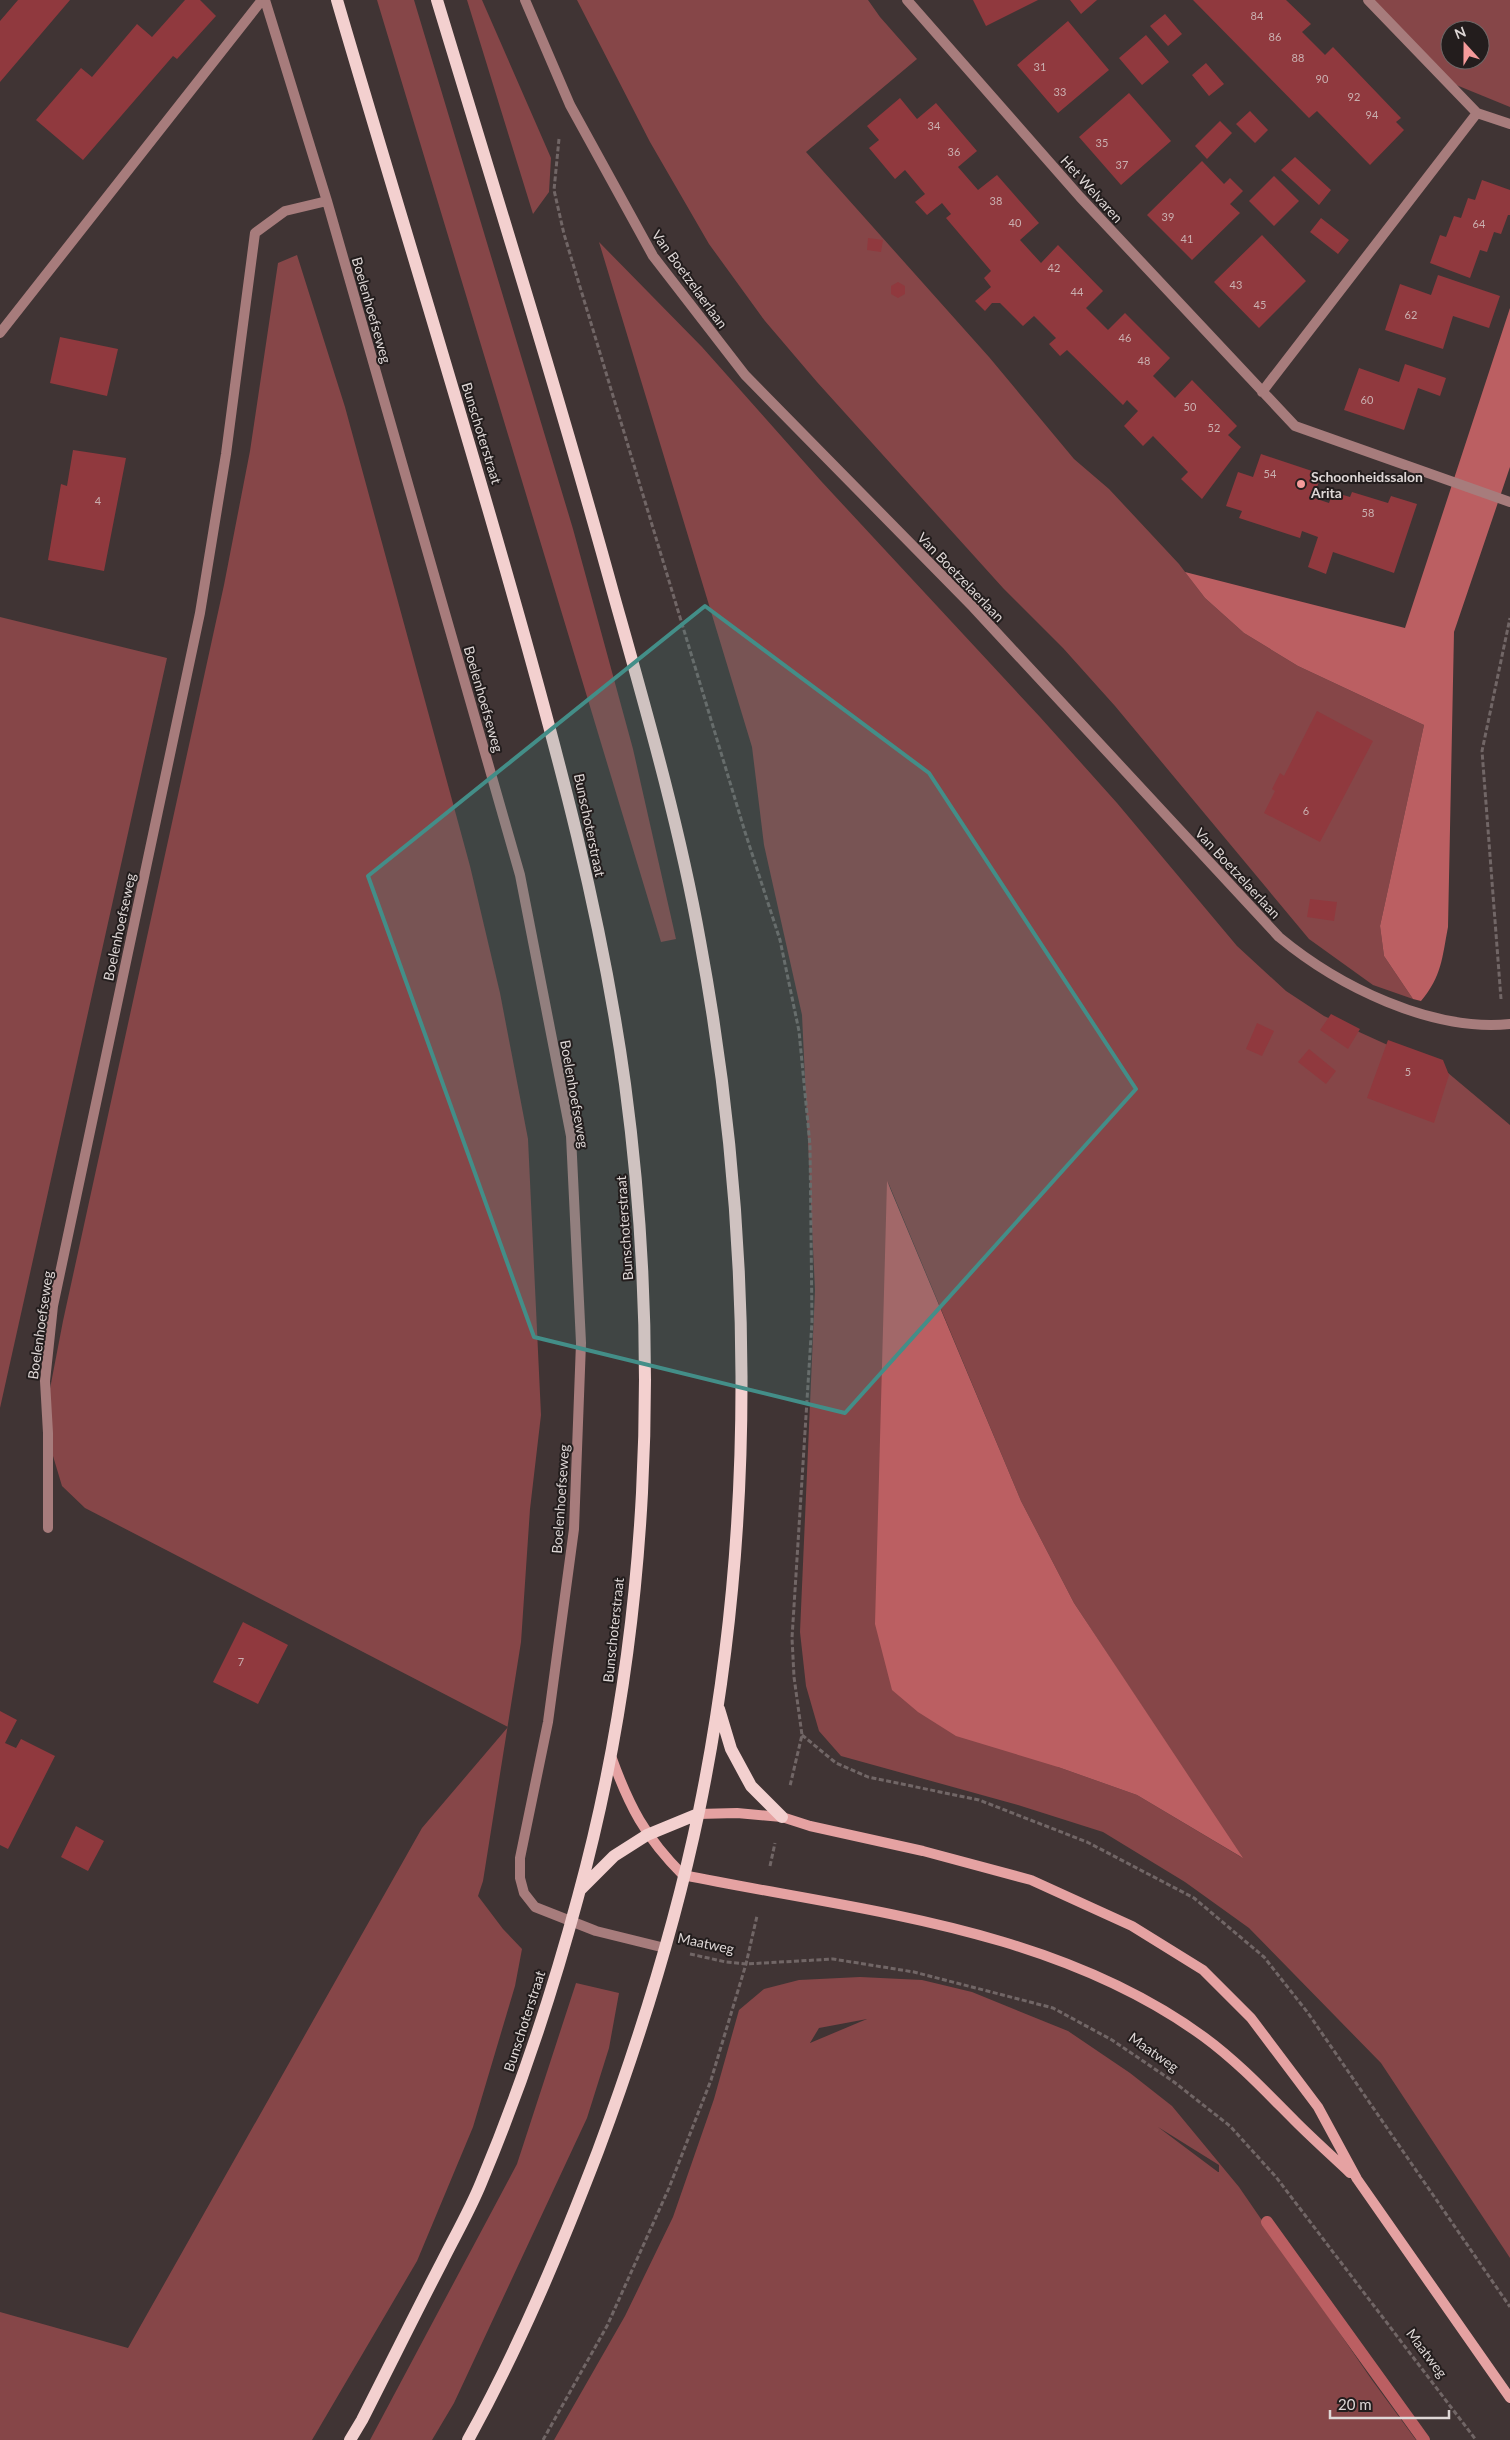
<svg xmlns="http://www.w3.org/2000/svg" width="1510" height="2440" font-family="Lato,sans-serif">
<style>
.green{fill:#864648;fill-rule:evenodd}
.water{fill:#bb5f62}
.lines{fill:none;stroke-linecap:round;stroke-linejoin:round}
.stream{stroke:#bb5f62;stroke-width:12}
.building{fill:#90393e}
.path{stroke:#716666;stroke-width:3;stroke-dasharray:5 2.5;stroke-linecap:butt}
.minor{stroke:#a77c7c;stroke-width:10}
.secondary{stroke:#e5a2a2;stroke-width:10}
.primary{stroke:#f3d0cf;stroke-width:12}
.marked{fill:#438e88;fill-opacity:0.2;stroke:#438e88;stroke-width:4;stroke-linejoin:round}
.poi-dot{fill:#f59b9b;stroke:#231d1d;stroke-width:2}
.labels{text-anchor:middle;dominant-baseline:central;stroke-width:4;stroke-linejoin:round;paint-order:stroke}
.number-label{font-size:11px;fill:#cab0b0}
.street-label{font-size:14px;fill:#ded7d6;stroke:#231d1d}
.poi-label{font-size:14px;font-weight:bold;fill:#ded7d6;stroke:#231d1d;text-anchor:start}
</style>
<rect width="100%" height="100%" fill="#403434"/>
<path class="green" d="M377,0H414L573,529L633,749L676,939L661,942Z
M467,0H482L551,158L549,192L533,214Z
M577,0H868L880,17L917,59L806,152L989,357L1074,459L1109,489L1179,564L1205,598L1244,633L1298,666L1424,725L1380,926L1384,956L1413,999L1373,985L1309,939L1115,706L1063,648L1003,588L817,382L765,321L709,244L650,142Z
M1372,0H1510V107L1444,80ZM1450,30H1480V60H1450Z
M599,242L702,347L821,481L1040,717L1117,803L1237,946L1286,991L1324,1016L1425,1062H1435L1510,1125V2258L1381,2063L1249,1928L1185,1882L1103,1832L1018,1805L841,1756L819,1731L806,1686L800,1632L815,1290L802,1015L764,845L752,747ZM888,1182L1021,1501L1074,1603L1241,1857L1137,1795L1058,1767Z
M297,255L345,407L470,866L500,993L528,1139L541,1415L530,1509L521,1642L483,1881L478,1896L503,1929L522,1949L515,1986L473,2127L417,2261L312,2440H0V2312L128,2348L422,1828L508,1727L85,1508L62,1486L50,1446L48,1399L63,1321L224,585L250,451L278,263Z
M0,617L167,658L0,1408Z
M860,1977L922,1980L972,1992L1068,2031L1130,2073L1172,2106L1239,2187L1372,2380L1416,2440H554L625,2316L673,2217L714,2099L739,2010L764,1989L799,1980ZM867,2019L810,2043L819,2028ZM1158,2127L1219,2165V2172H1218Z
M576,1983L619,1993L609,2048L587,2118L454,2403L432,2440H370L517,2164Z"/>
<path class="water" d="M1510,308V467L1454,632L1448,927C1442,958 1442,976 1421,1001L1413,999L1384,956L1380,926L1424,725L1298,666L1244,633L1205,598L1185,572L1405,628Z
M887,1181L1021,1501L1074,1603L1243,1858L1137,1795L1058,1767L956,1736L918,1712L892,1690L875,1624Z"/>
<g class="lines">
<path class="stream" d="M1267,2222L1424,2440"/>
</g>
<path class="building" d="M18,0H70L0,82V21Z
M185,0H200L216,16L177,59L173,56L83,160L36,120L81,68L92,77L137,24L152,37Z
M973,0H1038L986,26Z
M1070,0H1097L1081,14Z
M1193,0H1286L1311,24L1302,32L1325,55L1333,47L1401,118L1396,122L1404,130L1370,165L1317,111L1309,118Z
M1165,14L1182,34L1168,46L1150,26Z
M1068,21L1109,70L1058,113L1017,65Z
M1146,35L1169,62L1142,85L1119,58Z
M1206,63L1224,84L1209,96L1192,75Z
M1129,93L1171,141L1121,185L1079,137Z
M900,98L917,119L936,103L977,151L958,167L978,190L997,175L1039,223L1020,240L1041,263L1058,245L1103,291L1086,308L1108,330L1125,313L1170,358L1153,376L1175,398L1192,380L1237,426L1228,435L1241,447L1202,499L1181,479L1188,472L1153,436L1143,446L1124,426L1138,411L1127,400L1123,405L1067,350L1060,356L1049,344L1056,338L1034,316L1023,326L1000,303H992L985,311L975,301L991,287L984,278L991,271L946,218L951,214L942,203L927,215L915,202L925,194L905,170L895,179L869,148L879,140L867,126Z
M1250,111L1268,130L1255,143L1236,124Z
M1220,121L1232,133L1207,159L1195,146Z
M1295,157L1331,190L1319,205L1281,170Z
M1202,161L1224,184L1230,178L1243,191L1230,204L1240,213L1192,260L1147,215Z
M1274,176L1299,201L1274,226L1249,201Z
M1482,180L1510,190V215H1508L1501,234L1494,232L1487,252L1480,250L1470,278L1430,263L1440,235L1446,237L1454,216L1461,218L1468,198L1475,200Z
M1321,218L1349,240L1338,254L1310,232Z
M1262,235L1306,281L1259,328L1214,282Z
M868,238L883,240L881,252L867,250Z
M1438,275L1500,296L1489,328L1453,316L1443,349L1385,330L1400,284L1431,295Z
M898,282L905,286V294L898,298L891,294V286Z
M60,337L118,349L107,396L50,383Z
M1405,364L1446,378L1440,396L1418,388L1404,430L1344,410L1359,368L1399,382Z
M73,450L126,458L104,571L48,560L61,484L67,486Z
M1261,454L1321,474L1314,498L1329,503L1333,492L1350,497L1352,492L1388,503L1391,496L1417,504L1394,573L1333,552L1326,574L1308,567L1318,537L1302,531L1300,538L1239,518L1242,511L1226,506L1238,472L1253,477Z
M1317,711L1373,741L1320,842L1264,813L1275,791L1272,789L1280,773L1284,776Z
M1310,899L1337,902L1334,921L1307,917Z
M1331,1014L1360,1029L1348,1049L1320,1030Z
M1257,1023L1274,1031L1262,1056L1246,1049Z
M1388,1040L1443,1060L1449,1075L1434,1123L1367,1098Z
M1309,1049L1336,1071L1326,1084L1298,1062Z
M243,1622L288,1645L258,1704L213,1682Z
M0,1711L17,1720L5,1743L16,1748L21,1739L55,1756L8,1849L0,1845Z
M76,1826L104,1841L88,1871L61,1857Z"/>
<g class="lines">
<path class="path" d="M559,139L554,190L564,234L745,832L780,940L799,1031L810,1145L812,1321L792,1638L794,1677L802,1735L790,1786
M1501,999L1482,751L1510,618
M802,1735L836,1763L868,1777L979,1800L1087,1842L1194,1898L1264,1957L1308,2013L1510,2307
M770,1866L775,1843
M690,1954L726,1962L746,1964L833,1959L914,1972L1053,2008L1112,2040L1174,2082L1230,2126L1276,2177L1476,2440
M543,2440L607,2326L669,2188L711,2080L746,1964L757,1916"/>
<path class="minor" d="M265,0L327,201L520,875L571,1136L581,1343L574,1529L548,1722L520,1858V1878L524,1893L535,1907L596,1931L665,1948
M525,0L570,105L653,256L745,375L973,607L1279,937C1338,986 1431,1032 1510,1024
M907,0L1080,197L1295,426L1510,502
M1368,0L1477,113L1510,124
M0,333L262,0
M1262,392L1477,113
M48,1528V1433L45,1381L53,1306L200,613L226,454L255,233L285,211L327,201"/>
<path class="secondary" d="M611,1756C629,1806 645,1837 683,1875C860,1911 1053,1927 1204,2037C1238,2062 1266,2092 1295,2121C1313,2139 1332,2156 1350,2173
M698,1814L737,1813L782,1817L810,1826L923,1851L1031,1880L1132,1926L1203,1970L1251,2018L1318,2107L1357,2179L1510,2398"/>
<path class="primary" d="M337,0C395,198 456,394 512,592C558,754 602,917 625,1084C661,1352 650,1635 578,1897C552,1994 520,2090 481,2183C470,2210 455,2236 442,2262C415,2314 389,2367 362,2420L350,2440
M437,0C497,198 559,396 614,596C646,710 679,824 700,941C753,1227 758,1525 699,1811C675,1926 639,2041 598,2151C560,2250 519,2348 468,2440
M719,1709L731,1749L751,1786L782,1817
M580,1890L614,1856L647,1835L698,1814"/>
</g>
<path class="marked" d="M705,606L929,773L1136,1089L845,1413L534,1337L368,876Z"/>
<circle class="poi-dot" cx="1301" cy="484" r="5"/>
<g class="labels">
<g class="number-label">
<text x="1257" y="15">84</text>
<text x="1275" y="36">86</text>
<text x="1298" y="57">88</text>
<text x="1040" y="66">31</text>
<text x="1322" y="78">90</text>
<text x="1060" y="91">33</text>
<text x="1354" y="96">92</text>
<text x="1372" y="114">94</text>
<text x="934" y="125">34</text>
<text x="1102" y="142">35</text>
<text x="954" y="151">36</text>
<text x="1122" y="164">37</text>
<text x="996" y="200">38</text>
<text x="1168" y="216">39</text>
<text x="1015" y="222">40</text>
<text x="1479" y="223">64</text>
<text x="1187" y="238">41</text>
<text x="1054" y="267">42</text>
<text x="1236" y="284">43</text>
<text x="1077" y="291">44</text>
<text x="1260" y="304">45</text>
<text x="1411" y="314">62</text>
<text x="1125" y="337">46</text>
<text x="1144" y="360">48</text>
<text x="1367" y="399">60</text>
<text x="1190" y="406">50</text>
<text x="1214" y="427">52</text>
<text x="1270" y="473">54</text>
<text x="98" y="500">4</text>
<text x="1368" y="512">58</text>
<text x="1306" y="810">6</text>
<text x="1408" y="1071">5</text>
<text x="241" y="1661">7</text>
</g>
<g class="street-label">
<text transform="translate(1092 189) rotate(48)">Het Welvaren</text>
<text transform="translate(690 279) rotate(54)">Van Boetzelaerlaan</text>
<text transform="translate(372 310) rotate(74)">Boelenhoefseweg</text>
<text transform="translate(482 433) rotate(73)">Bunschoterstraat</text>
<text transform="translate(961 577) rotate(46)">Van Boetzelaerlaan</text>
<text transform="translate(484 699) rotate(74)">Boelenhoefseweg</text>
<text transform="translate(590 825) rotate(78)">Bunschoterstraat</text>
<text transform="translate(1238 873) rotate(47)">Van Boetzelaerlaan</text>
<text transform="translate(119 927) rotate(-78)">Boelenhoefseweg</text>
<text transform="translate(575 1094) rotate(80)">Boelenhoefseweg</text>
<text transform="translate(624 1228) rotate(-94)">Bunschoterstraat</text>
<text transform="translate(40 1325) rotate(-82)">Boelenhoefseweg</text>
<text transform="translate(560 1499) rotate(-86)">Boelenhoefseweg</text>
<text transform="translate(613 1630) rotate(-84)">Bunschoterstraat</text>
<text transform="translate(706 1943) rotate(12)">Maatweg</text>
<text transform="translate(524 2021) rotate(-72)">Bunschoterstraat</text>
<text transform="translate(1154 2052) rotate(35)">Maatweg</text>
<text transform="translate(1427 2353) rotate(53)">Maatweg</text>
</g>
<g class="poi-label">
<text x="1311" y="476">Schoonheidssalon<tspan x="1311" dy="16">Arita</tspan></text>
</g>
</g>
<g transform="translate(1465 45) rotate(339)"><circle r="24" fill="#231d1d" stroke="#6e6767"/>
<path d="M0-4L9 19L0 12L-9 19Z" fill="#f59b9b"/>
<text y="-8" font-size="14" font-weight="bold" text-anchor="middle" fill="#ded7d6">N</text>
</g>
<path d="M1330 2410v8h119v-8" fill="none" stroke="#ded7d6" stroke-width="2.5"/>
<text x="1338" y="2410" font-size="15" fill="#ded7d6" stroke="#231d1d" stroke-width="4" paint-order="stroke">20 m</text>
</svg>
